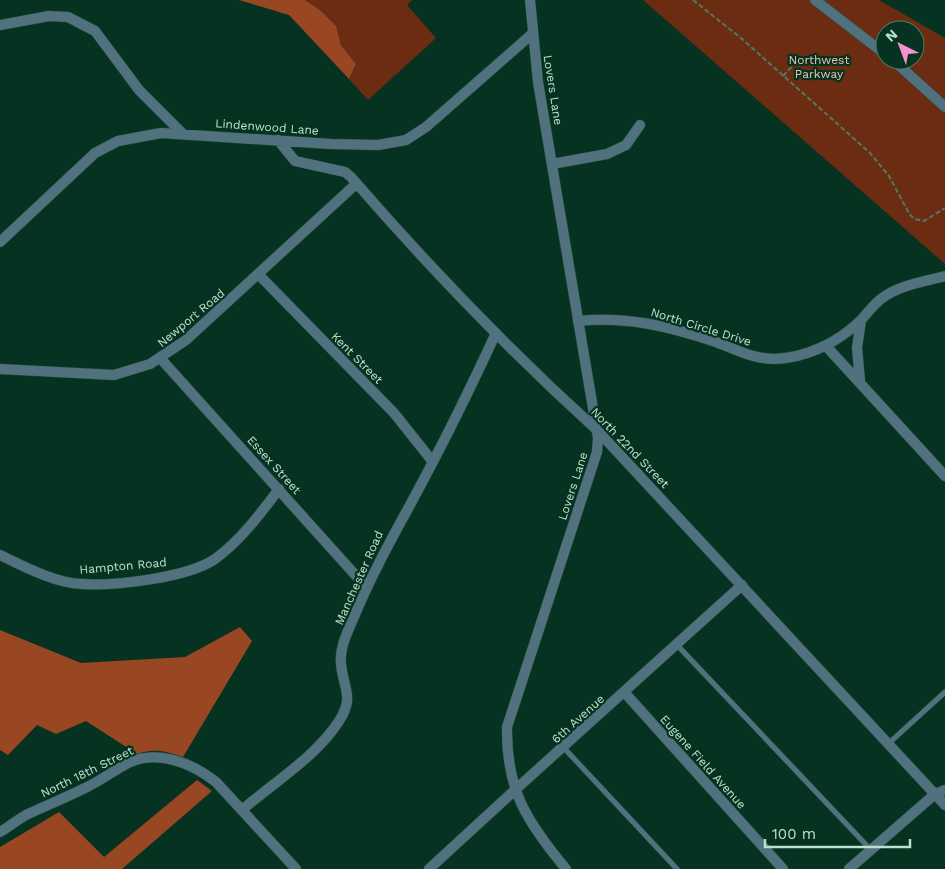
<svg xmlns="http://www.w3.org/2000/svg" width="945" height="869" font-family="'Work Sans',sans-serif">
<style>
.green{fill:#6c2c11;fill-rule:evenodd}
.forest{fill:#994623}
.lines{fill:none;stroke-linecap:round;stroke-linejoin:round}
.service-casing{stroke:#234e3d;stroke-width:6}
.minor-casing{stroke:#234e3d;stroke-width:11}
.tertiary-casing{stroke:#234e3d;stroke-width:11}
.path{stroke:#507967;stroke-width:2;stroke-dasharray:5 2.5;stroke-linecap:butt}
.service{stroke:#50717d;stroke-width:5}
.minor{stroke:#50717d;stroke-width:10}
.tertiary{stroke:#50717d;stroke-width:10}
.labels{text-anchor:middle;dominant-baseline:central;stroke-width:4.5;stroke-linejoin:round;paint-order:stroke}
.park-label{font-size:12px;fill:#f2c2b0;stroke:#063221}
.street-label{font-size:12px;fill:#bce1cd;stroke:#063221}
</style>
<rect width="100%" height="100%" fill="#063221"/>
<path class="green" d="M305,0H412L407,5L436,38L368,100L349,79L356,64L341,45L336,26L320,10Z
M643,0H879L945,38V264ZM885,30H915V60H885Z"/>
<path class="forest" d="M239,0H305L320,10L336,26L341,45L356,64L349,79L289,15Z
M240,627L252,641L183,757C166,751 154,748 137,754L86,721L56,734L37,725L8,755L0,750V630L81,663L185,657Z
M197,780L212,791L122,869H0V847L59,812L104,857Z"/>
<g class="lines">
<g class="service-casing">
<path id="service" d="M677,645L871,850
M888,744L945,692
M564,748L677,869"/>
</g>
<g class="minor-casing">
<path id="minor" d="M0,25L49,16L68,17L95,31L139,90L183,134
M278,140L295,161L345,172L351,177C428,266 510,351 597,430
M552,164L607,154L626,145L640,125
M0,242L95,153L118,141L161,133L331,144L378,145L406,140L426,127L532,34
M259,275L394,413L433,462
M578,321C626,316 668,326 713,341C733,348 752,359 774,359C806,358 837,343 860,321C867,314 873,305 881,299C899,285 923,282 945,276
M826,346L945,476
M161,359L367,588
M0,369L114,375L150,364L186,340L356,184
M860,381L857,348L861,320
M0,555C23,566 55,583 82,584C115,586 187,578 215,559C240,541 261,513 279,489
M625,693L783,869
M515,790L742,585
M242,810C273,783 317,756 339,721C355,697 343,688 341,664C339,648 348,631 354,617C372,573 395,533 417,492C445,440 471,387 496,333
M0,832C9,827 17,820 26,815C45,806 65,798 85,788C100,781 113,771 128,763C158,749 192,763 216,782L296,869
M849,869L935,794L945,790"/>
</g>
<g class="tertiary-casing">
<path id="tertiary" d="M530,0L538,82L598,438L597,452L507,727C506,790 527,822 566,869
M815,0L885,54
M893,60L945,107
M597,430L945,805
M429,869L515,790"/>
</g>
<path class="path" d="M693,0L741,38L870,153L889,176L910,215L915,219L924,221L945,208
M783,76L796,62"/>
<use href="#service" class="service"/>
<use href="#minor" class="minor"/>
<use href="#tertiary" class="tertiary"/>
</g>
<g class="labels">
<g class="park-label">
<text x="819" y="60">Northwest<tspan x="819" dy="14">Parkway</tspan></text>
</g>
<g class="street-label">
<text transform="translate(553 90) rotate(81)">Lovers Lane</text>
<text transform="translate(267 127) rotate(4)">Lindenwood Lane</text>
<text transform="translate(191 318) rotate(-40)">Newport Road</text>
<text transform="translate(701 327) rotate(17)">North Circle Drive</text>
<text transform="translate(357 358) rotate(45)">Kent Street</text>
<text transform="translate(630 448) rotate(46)">North 22nd Street</text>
<text transform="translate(274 465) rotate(48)">Essex Street</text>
<text transform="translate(573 486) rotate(-72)">Lovers Lane</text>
<text transform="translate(123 566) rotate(-5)">Hampton Road</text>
<text transform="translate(359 578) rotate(-66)">Manchester Road</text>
<text transform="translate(578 719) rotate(-42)">6th Avenue</text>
<text transform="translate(703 762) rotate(48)">Eugene Field Avenue</text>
<text transform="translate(87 772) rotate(-26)">North 18th Street</text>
</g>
</g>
<g transform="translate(900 45) rotate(318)"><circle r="24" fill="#063221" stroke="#4f7866"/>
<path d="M0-4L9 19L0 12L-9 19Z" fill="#f590d1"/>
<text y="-8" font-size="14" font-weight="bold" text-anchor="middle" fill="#bce1cd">N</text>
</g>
<path d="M765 839v8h145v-8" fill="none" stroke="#bce1cd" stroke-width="2.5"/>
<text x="772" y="839" font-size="15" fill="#bce1cd" stroke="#063221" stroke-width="4" paint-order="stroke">100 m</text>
</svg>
